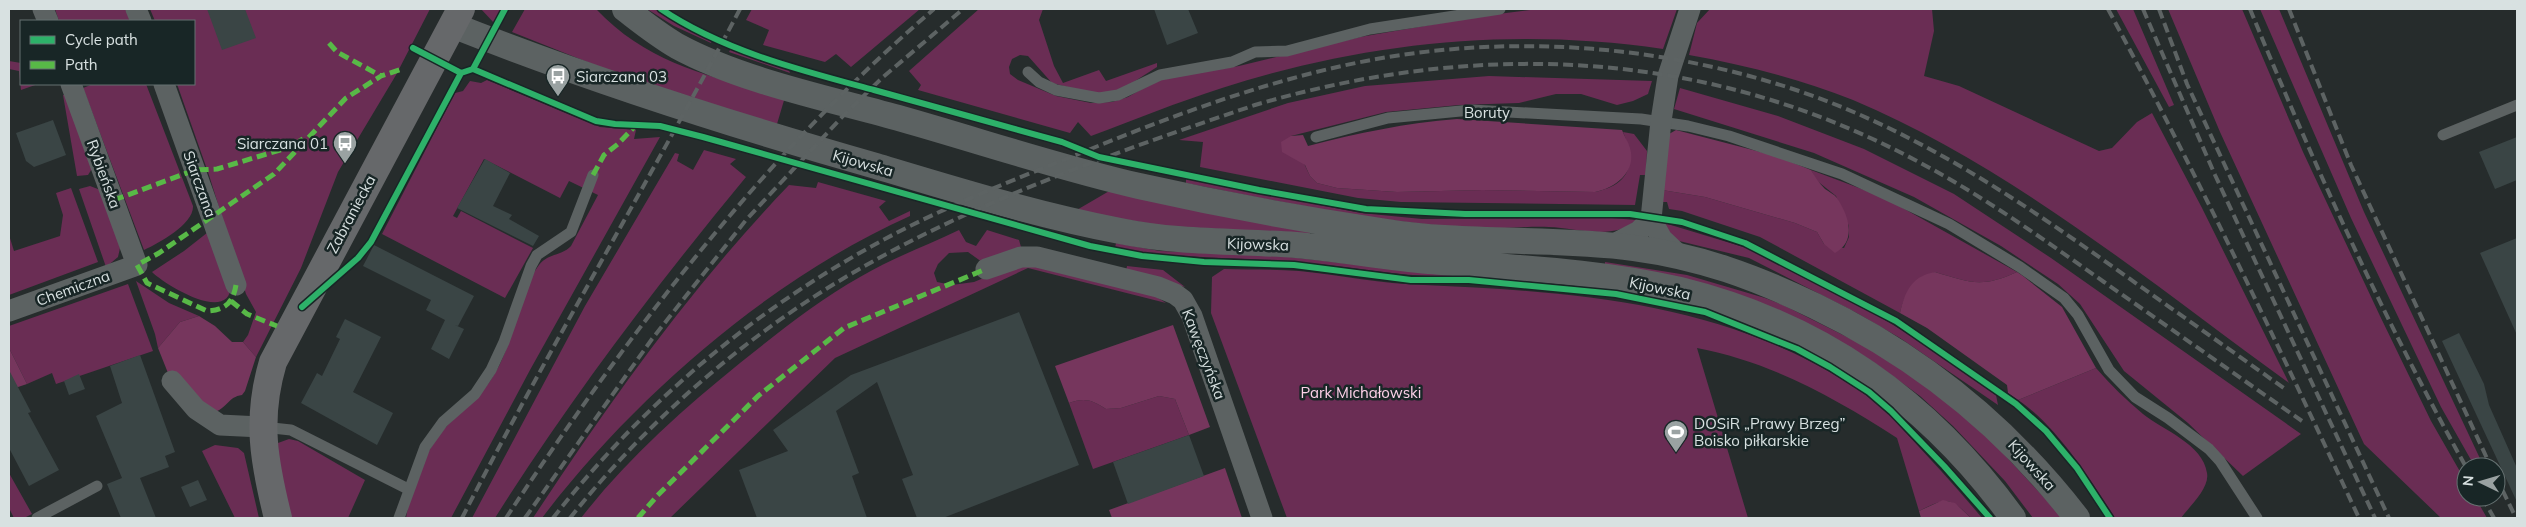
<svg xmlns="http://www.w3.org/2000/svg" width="2526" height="527" font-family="Mulish,sans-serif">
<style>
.green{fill:#6a2d54}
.forest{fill:#76365d}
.building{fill:#3a4545}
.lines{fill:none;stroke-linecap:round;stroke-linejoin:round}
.service{stroke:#5c6262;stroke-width:11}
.minor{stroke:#5c6262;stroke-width:21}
.tertiary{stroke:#5c6262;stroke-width:26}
.secondary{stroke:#66686a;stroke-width:28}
.rail{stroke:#5d6363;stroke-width:4;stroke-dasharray:10 5;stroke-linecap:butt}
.quiet{stroke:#58b947;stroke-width:5;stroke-dasharray:10 5;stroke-linecap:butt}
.cycleway-casing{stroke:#182626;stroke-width:9}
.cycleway{stroke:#2db169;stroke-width:6}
.labels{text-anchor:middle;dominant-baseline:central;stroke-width:5;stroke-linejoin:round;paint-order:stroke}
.poi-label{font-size:15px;fill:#d8e1e1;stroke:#182626;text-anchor:start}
.street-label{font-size:15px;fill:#d8e1e1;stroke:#182626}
.park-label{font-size:15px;fill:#fed1e9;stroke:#182626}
</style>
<rect width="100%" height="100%" fill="#262c2c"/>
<path class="green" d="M55,9H129L133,21H59Z
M150,9H430L396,75L338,172L301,268L256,357L243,342L248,335L256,312L246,294L209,175L177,84H194V21H155Z
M481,9H501L494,23Z
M525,9H596C649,65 713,77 785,97L777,124L655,89L512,32Z
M647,9H654L712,40L711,43L674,26Z
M752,9H920L851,67L836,54L825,62L763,45L769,30L746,20Z
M979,9H1043L1039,20L1054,66L1063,83L1099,70L1106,81L1157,63V67L1121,90L1094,94L1052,83L1028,56L1020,55L1012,59L1009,67L1010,74L1018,80L1056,96L1091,103L1112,102L1128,97L1159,79L1239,66L1360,37L1482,16L1538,9H1677L1663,49C1513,27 1366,42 1222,88C1178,102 1134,120 1091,136L1078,122L1070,133L918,90L921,85L909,71Z
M1710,9H1932L1934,31L1924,76L1959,86L2099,151L2112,148L2137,122L2152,113L2202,208L2289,383C2151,283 2010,166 1853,100C1800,79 1745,65 1689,55L1697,23Z
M2116,9H2133L2174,105L2169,107Z
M2168,9H2242L2303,152L2380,316L2431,421L2466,482V497H2475L2487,518H2441L2364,444L2220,132Z
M2260,9H2279L2364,212L2484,467H2475L2441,407L2351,218Z
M731,48L788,68L790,73L729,52Z
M9,61L21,63V84H38L21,90L19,71L9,69Z
M1489,76L1652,81L1648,94L1633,101L1617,105L1581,94H1556L1519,103L1459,105L1386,112L1291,136L1310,176L1317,183L1337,188L1397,192L1483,190L1595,192C1630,185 1637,163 1623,132L1634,134L1647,151L1646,175H1640L1635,205L1401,202L1358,198L1200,167L1203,142L1179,140L1288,103L1365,86Z
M487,80L600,127L636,130L634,139L660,137L530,370L451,518H406C412,481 428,441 458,415C477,398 486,390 499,366C515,334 518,294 539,265C548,253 562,256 571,246L598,195L569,181L560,198L484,159L453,216L457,218L461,211L533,248L505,298L382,234L455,93L463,91L470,81L481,83Z
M93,84H146L193,206C194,224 159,243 144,250L83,88Z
M1680,88L1778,116L1864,149L1954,194L2051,258L2301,434L2243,476L2188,423L2124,371L2080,304L2058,284L2001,246L1914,197L1814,153L1674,109Z
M63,95H67L93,167L88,175L77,176Z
M704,150L736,159L730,164L746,177C656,286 570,399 495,518H472L585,306L675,153L679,154L677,161L693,170Z
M1811,170L1883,197L2017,272C1982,288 1971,283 1935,272C1914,285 1906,288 1900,313L1760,237L1682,211L1669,209L1667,202H1661L1662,190L1705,197L1795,223L1817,232L1824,244L1844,248L1849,237V226L1836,196L1816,180Z
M1186,179L1361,213L1422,219L1612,218L1636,220C1615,241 1576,228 1549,227C1521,226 1493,230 1466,228C1371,221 1279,202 1186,183Z
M818,182L886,201L879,207L889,221L910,211V216C771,278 633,398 542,518H533C610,401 692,286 789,185L816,188Z
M90,186L103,191L120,248L118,257L106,267L79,189Z
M71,188L98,262L9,295V235L14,251L60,236L63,215L56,193Z
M1111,190L1310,232V235L1170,227L1075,211Z
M1661,222L1750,249L1865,308L1933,349L1996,395L1998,405L1900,338L1855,312L1749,258L1675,240Z
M212,229C216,242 230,272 231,284C231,326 164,284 152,272L184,251Z
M959,230L966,242L976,246L987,230L1019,240L1021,247L982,262L968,252L949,253L938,264L934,273L937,282L952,285L974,282L998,272L1032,265L1155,296L1166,303L1028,268L835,358L670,518H581C627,459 682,410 740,363C779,332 817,301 860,277C892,258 926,246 959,230Z
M1116,243L1160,251L1281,256L1456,276C1405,278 1356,267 1305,263C1241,257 1178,259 1115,248Z
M1605,262L1687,275L1765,298L1783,305L1885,356L1977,425L2063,518H2033L2005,481L1953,426L1920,396L1872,361L1605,266Z
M1127,266L1163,270L1185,287L1126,271Z
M1224,269C1249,270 1274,269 1299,271C1341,275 1382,284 1424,285C1586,292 1747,304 1881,406C1891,414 1898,425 1907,434C1933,462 1958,489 1982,518H1971C1949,496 1946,498 1919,511L1897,438C1835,398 1771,362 1697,348L1748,518H1287L1211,313L1212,277Z
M136,281L169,303L199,316L180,322L158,348L155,334Z
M128,284L153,351L56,384L52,373L27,384L9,348V326Z
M2096,368C2111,385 2126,400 2143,414C2163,430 2203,444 2207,473C2210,488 2189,507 2181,518H2115C2091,480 2056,425 2018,400Z
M1159,396L1175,399L1189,435L1093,469L1069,403C1084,397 1093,400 1106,409L1121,408Z
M289,439L298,441L365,480L348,518H289L279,472L278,443Z
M215,445L238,448L244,453L259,518H235L202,451Z
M9,473L32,514L24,518H14L9,508Z"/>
<path class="forest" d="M1457,119L1622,130C1624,136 1628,141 1630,148C1637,172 1615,188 1595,192L1483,190L1397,192L1337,188L1317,183L1310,176L1305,165L1282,152L1281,142L1291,136L1303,135L1308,146C1358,133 1406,123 1457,119Z
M1676,130L1776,156L1811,170C1815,177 1819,183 1825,189C1829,192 1834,194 1837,198C1849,216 1857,241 1835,253L1824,244L1817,232L1795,223L1705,197L1662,190L1669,134Z
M1935,272C1971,283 1982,288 2017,272L2023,276L2062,307L2096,368L2018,400L2008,393L2007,385L1927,328L1900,313C1905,291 1912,276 1935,272Z
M199,316L215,326L232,342H243L256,357L245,391L242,395C228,397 228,407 215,412L168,373L158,348L180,322Z
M1173,325L1210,427L1189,435L1175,399L1159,396L1121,408L1106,409C1093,400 1084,397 1069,403L1055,366Z
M9,348L27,384L9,390Z
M1225,468L1242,518H1112L1109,510Z
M1943,500L1955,503L1971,518H1921L1919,511Z"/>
<path class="building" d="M207,9H245L256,38L222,50Z
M1154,9H1188L1198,33L1167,45Z
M53,120L66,155L34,167L26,161L16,133Z
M2517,137V180L2495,189L2479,152Z
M485,159L510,173L493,206L512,215L509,219L539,236L533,246L457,208Z
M2517,238V335L2480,253Z
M374,245L474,296L458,326L455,325L464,329L449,359L431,349L445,320L426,310L431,300L363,266Z
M1019,312L1079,465L943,518H917L902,479L913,475L877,382L836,411L859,473L852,476L867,518H757L739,470L788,451L773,430L851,375Z
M345,319L381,337L353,392L393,413L377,445L301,403L317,373L322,376L340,339L336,337Z
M2459,333L2484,384L2489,405L2517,468V502L2442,341Z
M140,355L175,452L165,456L169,467L140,478L156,518H121L107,484L122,478L96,416L122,403L110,366Z
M9,370L31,412L28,413L59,470L29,486L9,448Z
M79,374L85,389L69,395L64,381Z
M1189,435L1204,476L1128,504L1113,462Z
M198,480L207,500L190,507L181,487Z"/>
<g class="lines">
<path class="service" d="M1028,72L1039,82L1056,90L1099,98L1118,95L1160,75L1232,62L1255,52L1287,51L1370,29L1500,9
M2443,135L2517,105
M1316,137L1388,118L1471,110L1641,119L1688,126L1729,136L1842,174L1949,224L2020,267L2064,298L2078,315L2109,370L2135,397L2168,418L2209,449L2220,461L2257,518
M263,427L291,430L408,489
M37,518L97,486
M399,518L425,447L443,422L475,394L491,370L504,342L531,266L537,255L571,232L593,175"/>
<path class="minor" d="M43,9L48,21
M136,9L141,21
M164,84L236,285
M1610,246L1639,231L1651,219
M1680,256L1662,239L1651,219L1661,121L1668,76L1690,9
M986,269L1021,257H1037L1158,287L1175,294L1183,300L1192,316L1262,518
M9,311L137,265L71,84
M172,381L196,409L220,425L262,427"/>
<path class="tertiary" d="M625,9C642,22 658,35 677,46C741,81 831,99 902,119C980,141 1060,168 1139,186C1219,204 1300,219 1381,231C1465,245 1550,237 1634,248C1701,257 1755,277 1815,306C1919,356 2006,426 2077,518
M452,25C591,80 732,125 876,166C956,190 1037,215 1120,231C1178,243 1236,241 1296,245C1340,249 1385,257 1429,261C1513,268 1599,271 1680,290C1821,325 1928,401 2013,518"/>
<path class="secondary" d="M278,518C264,462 256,419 273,362L461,9"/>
<path class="rail" d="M2108,9C2198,176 2279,347 2359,518
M2143,9L2215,175L2375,518
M2159,9L2187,84L2389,518
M2250,9C2314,165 2384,320 2466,467
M2289,9L2351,165L2491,467
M2496,477L2516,518
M2482,497L2494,518
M462,518C550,346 650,180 740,9
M506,518C629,332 764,155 934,9
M525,518L652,339L746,220L843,116L882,78L963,9
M553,518C655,388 785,284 935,214C980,193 1026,175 1071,157C1156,122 1243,89 1333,68C1486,32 1650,41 1799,91C1916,131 2016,198 2116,269C2172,309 2229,349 2285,389
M570,518C649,419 747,334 856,271C978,200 1122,150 1255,105C1480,39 1706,49 1915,160C1982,195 2043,239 2104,282C2170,328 2236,375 2302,421"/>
<path class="quiet" d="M329,43L337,52L381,76
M593,175L604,155L618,144L638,123
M114,200L195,170L217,169L290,147L303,139
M236,285C233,303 225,310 207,311L147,283L137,265L159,253L274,174L346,98L381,76L402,69
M231,301L247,314L277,326
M638,518L657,496L758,396L844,328L986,269"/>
<g class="cycleway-casing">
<path id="cycleway" d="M661,9C723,51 803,71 874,90C937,107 999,125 1062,142L1099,157L1259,190L1366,209L1465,214H1630L1682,222L1745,243L1896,321L2016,404L2046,431L2077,468L2110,518
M413,48L461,73L473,69L596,121L615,124L660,126L703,137L1090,246L1142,256L1204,262L1294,265L1411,280H1469L1616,294L1705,312L1797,349L1830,367L1869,392L1891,411L1944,466L1990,518
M473,69L505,9
M302,307L358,258L371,242L461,73"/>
</g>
<use href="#cycleway" class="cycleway"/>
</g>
<defs>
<g id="bus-pin" transform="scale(1.25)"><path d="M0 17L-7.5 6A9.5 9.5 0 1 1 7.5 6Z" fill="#9aa2a2" stroke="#182626"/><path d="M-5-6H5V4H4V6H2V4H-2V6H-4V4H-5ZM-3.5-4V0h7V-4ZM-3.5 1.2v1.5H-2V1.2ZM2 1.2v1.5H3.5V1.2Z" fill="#fff"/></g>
<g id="stadium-pin" transform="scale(1.25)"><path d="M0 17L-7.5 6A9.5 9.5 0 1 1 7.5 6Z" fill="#9aa2a2" stroke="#182626"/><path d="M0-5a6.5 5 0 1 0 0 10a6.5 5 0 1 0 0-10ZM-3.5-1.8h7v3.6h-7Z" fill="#fff"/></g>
</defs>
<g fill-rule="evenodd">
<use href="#bus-pin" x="558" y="76"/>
<use href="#bus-pin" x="345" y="143"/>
<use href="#stadium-pin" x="1676" y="432"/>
</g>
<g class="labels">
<g class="poi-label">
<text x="576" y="76">Siarczana 03</text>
<text x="328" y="143" text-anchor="end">Siarczana 01</text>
<text x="1694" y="423">DOSiR „Prawy Brzeg”<tspan x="1694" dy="17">Boisko piłkarskie</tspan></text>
</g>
<g class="street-label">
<text x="1487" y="112">Boruty</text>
<text transform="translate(863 163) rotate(16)">Kijowska</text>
<text transform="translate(104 174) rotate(70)">Rybieńska</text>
<text transform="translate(200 184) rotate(70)">Siarczana</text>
<text transform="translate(351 214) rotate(-62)">Zabraniecka</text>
<text transform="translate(1258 244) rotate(2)">Kijowska</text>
<text transform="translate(73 288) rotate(-20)">Chemiczna</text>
<text transform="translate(1660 288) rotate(12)">Kijowska</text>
<text transform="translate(1204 354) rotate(69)">Kawęczyńska</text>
<text transform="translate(2032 465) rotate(48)">Kijowska</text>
</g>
<g class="park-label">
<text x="1361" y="392">Park Michałowski</text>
</g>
</g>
<rect width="2526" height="527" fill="none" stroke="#d8e1e1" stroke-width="20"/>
<rect x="20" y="20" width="175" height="65" fill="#182626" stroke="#657171"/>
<rect x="30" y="36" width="25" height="8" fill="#2db169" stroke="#657171"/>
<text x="65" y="45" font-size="15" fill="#d8e1e1">Cycle path</text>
<rect x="30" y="61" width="25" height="8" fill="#58b947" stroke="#657171"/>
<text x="65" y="70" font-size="15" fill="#d8e1e1">Path</text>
<g transform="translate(2481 482) rotate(275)"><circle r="24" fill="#182626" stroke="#657171"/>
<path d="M0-4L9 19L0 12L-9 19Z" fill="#9aa2a2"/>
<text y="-8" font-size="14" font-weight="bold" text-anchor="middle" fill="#d8e1e1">N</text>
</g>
</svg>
